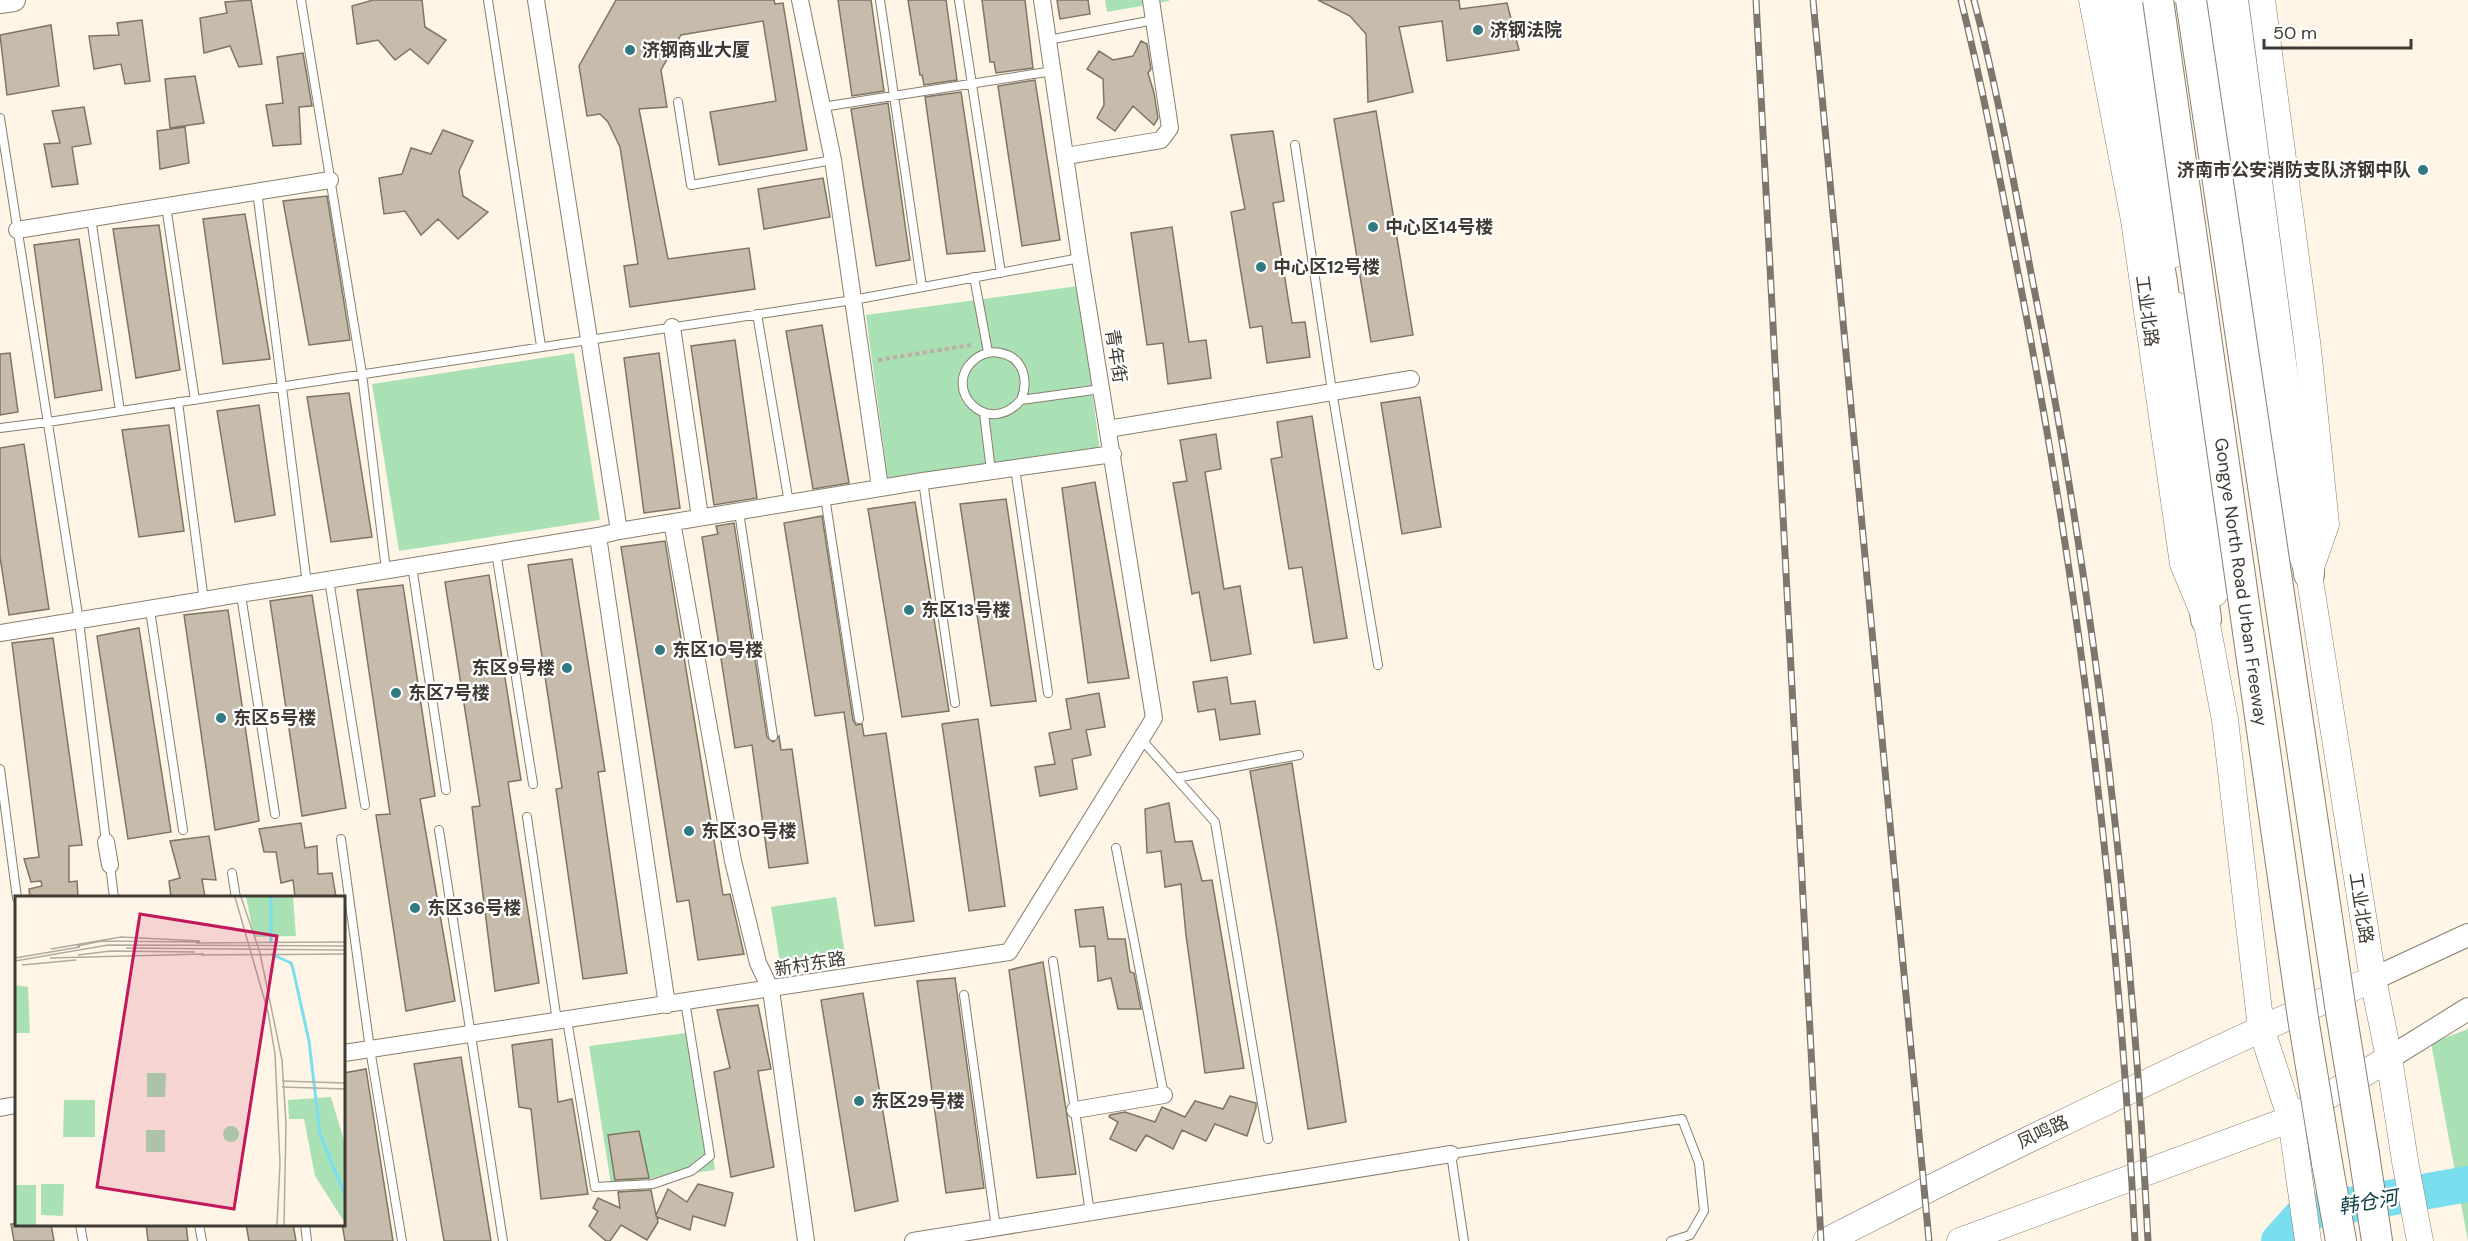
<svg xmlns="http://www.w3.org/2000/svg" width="2468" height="1241" font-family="'DM Sans','Noto Sans SC',sans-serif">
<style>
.green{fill:#a9e1b5}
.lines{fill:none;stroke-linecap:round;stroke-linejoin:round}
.river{stroke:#79dfef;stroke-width:36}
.building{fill:#c7bcab;stroke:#7e7564;stroke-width:1.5}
.lane-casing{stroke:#887e6e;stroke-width:10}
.street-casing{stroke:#887e6e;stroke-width:18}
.secondary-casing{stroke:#887e6e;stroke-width:24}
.primary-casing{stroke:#887e6e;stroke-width:27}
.highway-casing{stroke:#887e6e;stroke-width:32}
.path{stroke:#b9b1a5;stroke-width:4;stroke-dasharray:4.5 3;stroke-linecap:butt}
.lane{stroke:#fff;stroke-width:8}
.street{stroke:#fff;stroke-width:16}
.secondary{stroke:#fff;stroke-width:22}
.primary{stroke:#fff;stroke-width:26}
.highway{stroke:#fff;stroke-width:30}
.rail-casing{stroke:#7d766d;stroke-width:7}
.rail{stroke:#fff;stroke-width:4.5;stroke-dasharray:14;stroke-linecap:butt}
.highway-bridge-casing{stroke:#887e6e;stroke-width:32;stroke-linecap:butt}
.highway-bridge{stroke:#fff;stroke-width:30}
.poi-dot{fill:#327a83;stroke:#fff;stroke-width:2}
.labels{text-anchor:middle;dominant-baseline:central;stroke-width:4.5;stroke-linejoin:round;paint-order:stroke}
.poi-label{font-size:18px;font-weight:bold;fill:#3f3a33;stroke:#fff;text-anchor:start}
.street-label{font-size:18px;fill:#3f3a33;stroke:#fff}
.water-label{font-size:20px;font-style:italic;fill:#0d3e44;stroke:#fff}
.inset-river{fill:none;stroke:#79dfef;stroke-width:3}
.inset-road{fill:none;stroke:#b2aa9e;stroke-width:1.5}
.view{fill:#c2185b;fill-opacity:0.15;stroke:#c2185b;stroke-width:3}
.inset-edge{fill:none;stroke:#3f3a33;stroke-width:3}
</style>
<rect width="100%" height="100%" fill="#fef5e6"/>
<path class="green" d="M1105,0H1169V1L1107,12Z
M1078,286L1100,451L888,480L866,315Z
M574,353L600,520L399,551L372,384Z
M836,897L846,960L781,969L771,907Z
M2468,1029V1241L2431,1043Z
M693,1032L715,1170L611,1184L589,1046Z"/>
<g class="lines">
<path class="river" d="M2279,1241L2304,1213L2468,1184"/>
</g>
<path class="building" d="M251,0L262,64L239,67L230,46L204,53L200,18L227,13L225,2Z
M373,0H422L425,27L446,40L428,64L410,49L395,60L378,40L357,44L352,6Z
M616,0H774L775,4L783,3L807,150L719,165L710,112L776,101L763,21L681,35L661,70L667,107L639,109L668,259L749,248L755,289L630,307L624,266L638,264L620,147L608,122L600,114L587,116L579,66Z
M838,0H871L884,91L852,96Z
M908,0H946L957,80L924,85L922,75H920Z
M982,0H1025L1033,68L996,73L994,62H990Z
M1057,0H1088L1090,14L1060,19Z
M1318,0H1459L1460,9L1507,3L1519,50L1447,61L1442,21L1399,27L1413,92L1368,102L1366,34L1350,16Z
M142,20L150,81L125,84L121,64L94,69L89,36L119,35L117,23Z
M51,25L59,86L7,95L0,35Z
M1141,41L1147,44L1151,69L1148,73L1154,93L1158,118L1154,125L1133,106L1115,131L1097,118L1104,105L1103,79L1087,69L1099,51L1113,60L1133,56Z
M303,53L312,106L299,107L301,144L273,146L266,105L283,103L277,57Z
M195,76L204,123L170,128L165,79Z
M1035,80L1060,240L1022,246L998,86Z
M961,92L985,251L947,254L925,97Z
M888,103L910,260L876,266L851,109Z
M84,107L91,144L72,147L78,184L52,187L44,144L60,143L52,111Z
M1376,111L1413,335L1371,342L1334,119Z
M185,127L189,163L160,169L157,131Z
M443,130L473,141L459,171L463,196L488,212L458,239L438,219L421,235L405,211L384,214L379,178L402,174L411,148L431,154Z
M1273,131L1284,201L1273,203L1292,323L1305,322L1310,357L1267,363L1262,326L1250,328L1231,212L1245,209L1231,135Z
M823,178L830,217L764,229L758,189Z
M327,196L350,340L309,345L283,201Z
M245,214L270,359L223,364L203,219Z
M159,225L180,370L136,378L113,229Z
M1172,227L1189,342L1206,340L1211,378L1168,384L1163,343L1147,345L1131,233Z
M79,239L102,390L55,398L34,245Z
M822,325L849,483L813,489L786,331Z
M735,340L757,498L714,505L691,346Z
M10,353L18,412L0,415V354Z
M659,353L680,508L644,513L624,358Z
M349,393L372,537L331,542L307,397Z
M1420,397L1441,527L1402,534L1381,403Z
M259,405L275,515L235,522L217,411Z
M1312,416L1347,638L1314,643L1302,567L1289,569L1271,459L1282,457L1277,422Z
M169,425L184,531L139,537L122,430Z
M1216,434L1221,469L1205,472L1224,589L1240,586L1251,654L1211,661L1199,592L1192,594L1173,483L1187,481L1180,440Z
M24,444L49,609L9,615L0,557V448Z
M1095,482L1129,678L1088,683L1062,488Z
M1006,499L1036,701L991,706L960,504Z
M915,502L949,711L902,717L868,509Z
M822,516L853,720L856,725L862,724L864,736L886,733L914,921L875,926L844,712L815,716L784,523Z
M734,523L767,737L773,742L779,736L781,750L792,749L808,863L769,868L752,745L735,748L702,537L718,534L716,526Z
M665,541L723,895L730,894L744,954L698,960L689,900L677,902L621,547Z
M572,559L605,771L598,772L627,973L583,979L556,789L562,788L528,565Z
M489,575L521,780L508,782L539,983L495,991L472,807L480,806L445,582Z
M403,585L435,796L420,799L455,1001L406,1011L376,815L390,814L357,590Z
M312,595L346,808L302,816L270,601Z
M228,610L259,821L215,830L184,615Z
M139,628L171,832L128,839L97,636Z
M53,638L82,845L69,846V882L77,881L78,897H30L29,889L42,886L41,881L31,882L24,859L39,857L12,643Z
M1227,677L1231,704L1255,701L1260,734L1220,740L1215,709L1198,712L1193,682Z
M1099,693L1105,727L1086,730L1091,755L1072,759L1077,789L1040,796L1035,767L1055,764L1049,733L1071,729L1066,699Z
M978,719L1005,906L969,911L942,724Z
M1292,763L1346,1122L1308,1129L1278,935L1250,771Z
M1169,803L1175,842L1192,841L1202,881L1212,880L1244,1068L1205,1073L1186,935L1181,884L1165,887L1161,851L1147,853L1145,809Z
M301,823L305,848L317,846L318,874L332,873L336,897H295L293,880L281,883L276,852H264L259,829Z
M209,836L216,880L202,879L205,897H171L169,881L180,878L170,841Z
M1103,907L1108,939H1125L1130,972L1134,973L1141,1009H1118L1111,978L1098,981L1095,946L1080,947L1075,910Z
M1043,962L1076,1174L1037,1178L1009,970Z
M955,978L984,1188L946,1193L917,981Z
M863,993L898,1201L855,1211L821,1000Z
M758,1005L771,1069L758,1071L774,1167L731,1177L714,1072L730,1068L717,1010Z
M552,1039L558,1102L572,1099L588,1194L541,1199L531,1109L519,1107L512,1045Z
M461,1057L491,1241H444L414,1064Z
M366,1069L393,1241H345L342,1224L344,1073Z
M1230,1096L1256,1103V1108L1247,1136L1215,1124L1206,1141L1182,1130L1173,1149L1146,1135L1136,1151L1110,1139L1118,1122L1109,1117L1110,1115L1125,1112L1155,1122L1162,1107L1185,1117L1195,1101L1223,1109Z
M639,1131L649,1178L615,1180L608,1135Z
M698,1184L733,1193L725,1226L693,1216L690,1230L657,1217L658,1222L647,1240L621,1225L610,1241H606L589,1226L598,1211L593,1208L598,1198L620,1208L618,1192L651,1190L656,1215L668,1189L687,1202Z
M11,1224H51L54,1241H14Z
M146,1224H186L188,1241H148Z
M246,1224H293L296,1241H249Z"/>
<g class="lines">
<g class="lane-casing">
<path id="lane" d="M301,0L362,374L386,570
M488,0L541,346
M880,0L922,287
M959,0L1001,273
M1048,40L1154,20
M678,102L691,185L833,160
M822,107L1053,71
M0,118L79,621L106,842
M1295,145L1332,391L1378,665
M257,191L307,584
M166,206L195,400
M91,218L120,411
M974,277L988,352
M757,314L789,503
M1021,400C1029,381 1024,357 1000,353C991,351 981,354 974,360C941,388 987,439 1021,400L1101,389
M178,402L204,601
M984,413L991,471
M0,428L48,422L853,300L1080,258
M1015,468L1048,693
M923,481L955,703
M825,497L859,719
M739,512L773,736
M496,552L533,784
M412,566L446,790
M329,580L365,805
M241,595L275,814
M150,610L183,830
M1141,739L1215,822L1268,1139
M0,769L17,898
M1176,778L1299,755
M527,817L557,1021
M439,830L503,1241
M341,839L370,1049L402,1241
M1116,848L1164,1095
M110,865L114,898
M232,873L236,898
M1053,961L1090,1213
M964,995L996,1228
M567,1020L595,1187L653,1184L691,1171L710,1156L685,1001
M80,1224L83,1241
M199,1224L202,1241
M305,1224L307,1241
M1464,1241L1451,1154L1682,1119L1699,1163L1704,1211L1690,1235L1671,1241"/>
</g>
<g class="street-casing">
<path id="street" d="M536,0L619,531
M800,0L833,160L880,487
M1066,156L1161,140L1170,128L1151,0
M17,230L330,180
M672,327L700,517
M1108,429L1411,379
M672,522L733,861L758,963L771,990L806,1241
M598,536L667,1005
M0,633L598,536L619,531L923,481L1113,454
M106,842L110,865
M344,1053L1009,952L1154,718L1080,258L1042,0
M0,1108L16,1105
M1075,1110L1164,1095
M913,1241L1451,1154"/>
</g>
<g class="secondary-casing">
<path id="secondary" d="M0,2L14,0
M2373,979L2468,935
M2389,1058L2468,1009"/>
</g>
<g class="primary-casing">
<path id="primary" d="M2092,0L2134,220L2183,564L2206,619L2225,720L2261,1028L2291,1119L2308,1241
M2133,0L2172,255
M2209,0L2284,508L2309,574L2373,979L2389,1058L2405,1161L2420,1241
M2262,0L2308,349L2326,524L2309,573
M2179,306L2205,476L2215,593
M1826,1241C2006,1149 2188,1060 2373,979
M1960,1241L2291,1119L2389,1058"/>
</g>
<g class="highway-casing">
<path id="highway" d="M2113,0L2162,282L2206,619
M2233,0L2309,574
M2364,1154L2377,1241
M2327,1163L2341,1241"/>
</g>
<path class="path" d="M878,360L971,345"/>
<use href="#lane" class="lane"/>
<use href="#street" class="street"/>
<use href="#secondary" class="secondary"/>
<use href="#primary" class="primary"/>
<use href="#highway" class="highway"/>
<g class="rail-casing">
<path id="rail" d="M1756,0L1821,1241
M1813,0L1929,1241
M1961,0C1984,92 2001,185 2019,278C2081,596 2119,917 2135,1241
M1974,0C1998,92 2014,185 2032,278C2095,596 2132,917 2148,1241"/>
</g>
<use href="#rail" class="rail"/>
<g class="highway-bridge-casing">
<path id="highway-bridge" d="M2158,0L2303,1018L2327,1163
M2191,0L2341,1012L2364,1154"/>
</g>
<use href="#highway-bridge" class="highway-bridge"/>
</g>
<g class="poi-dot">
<circle cx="1478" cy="30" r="6"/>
<circle cx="630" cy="50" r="6"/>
<circle cx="2423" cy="170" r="6"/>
<circle cx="1373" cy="227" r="6"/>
<circle cx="1261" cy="267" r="6"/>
<circle cx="909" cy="610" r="6"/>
<circle cx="660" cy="650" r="6"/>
<circle cx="567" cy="668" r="6"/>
<circle cx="396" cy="693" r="6"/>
<circle cx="221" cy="718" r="6"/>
<circle cx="689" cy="831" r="6"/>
<circle cx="415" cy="908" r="6"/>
<circle cx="859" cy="1101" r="6"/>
</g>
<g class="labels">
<g class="poi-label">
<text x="1490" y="30">济钢法院</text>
<text x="642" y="50">济钢商业大厦</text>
<text x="2411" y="170" text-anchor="end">济南市公安消防支队济钢中队</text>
<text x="1385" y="227">中心区14号楼</text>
<text x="1273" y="267">中心区12号楼</text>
<text x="921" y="610">东区13号楼</text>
<text x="672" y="650">东区10号楼</text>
<text x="555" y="668" text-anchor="end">东区9号楼</text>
<text x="408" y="693">东区7号楼</text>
<text x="233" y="718">东区5号楼</text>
<text x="701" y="831">东区30号楼</text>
<text x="427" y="908">东区36号楼</text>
<text x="871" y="1101">东区29号楼</text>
</g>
<g class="street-label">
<text transform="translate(2147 311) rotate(82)">工业北路</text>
<text transform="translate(1116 356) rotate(81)">青年街</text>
<text transform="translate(2241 582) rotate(82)">Gongye North Road Urban Freeway</text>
<text transform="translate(2361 908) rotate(81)">工业北路</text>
<text transform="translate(810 964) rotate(-9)">新村东路</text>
<text transform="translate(2043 1132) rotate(-25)">凤鸣路</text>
</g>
<g class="water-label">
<text transform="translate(2368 1202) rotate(-10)">韩仓河</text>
</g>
</g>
<g transform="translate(15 896)">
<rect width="330" height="330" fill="#fef5e6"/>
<path d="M231,1H278L281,40L239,41ZM0,89L13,91L15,137H0ZM132,177H151L150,201H132ZM316,201L330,248V327L300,280L289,223H274L273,204ZM49,204H80V241H48ZM208 238a8 8 0 1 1 16 0a8 8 0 1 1-16 0ZM131,234H150V256H131ZM26,288H49L48,320L26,319ZM0,289H21V329H0Z" fill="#a9e1b5"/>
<path class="inset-river" d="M256,1V47M256,58L276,67L278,73L294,145L305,238L330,299"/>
<path class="inset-road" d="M220,1L253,116L260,158L265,267L262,329M226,1L245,57L267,164L271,228L269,329M181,47L330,46M62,50L87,45L185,46M111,52L330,54M36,53L106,41L185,45M63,59L96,55L180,56M186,59L330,58M0,62L65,51M35,62L189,58M0,65L93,49L330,50M7,69L61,64M267,185L330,187M267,191L330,193"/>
<path class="view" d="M125,18L262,40L219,313L82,291Z"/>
<rect width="330" height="330" class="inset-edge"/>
</g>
<path d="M2264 39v9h147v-9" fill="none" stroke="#3f3a33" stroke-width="3"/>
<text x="2273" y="39" font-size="18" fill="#3f3a33" stroke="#ffffff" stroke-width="4.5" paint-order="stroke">50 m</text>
</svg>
